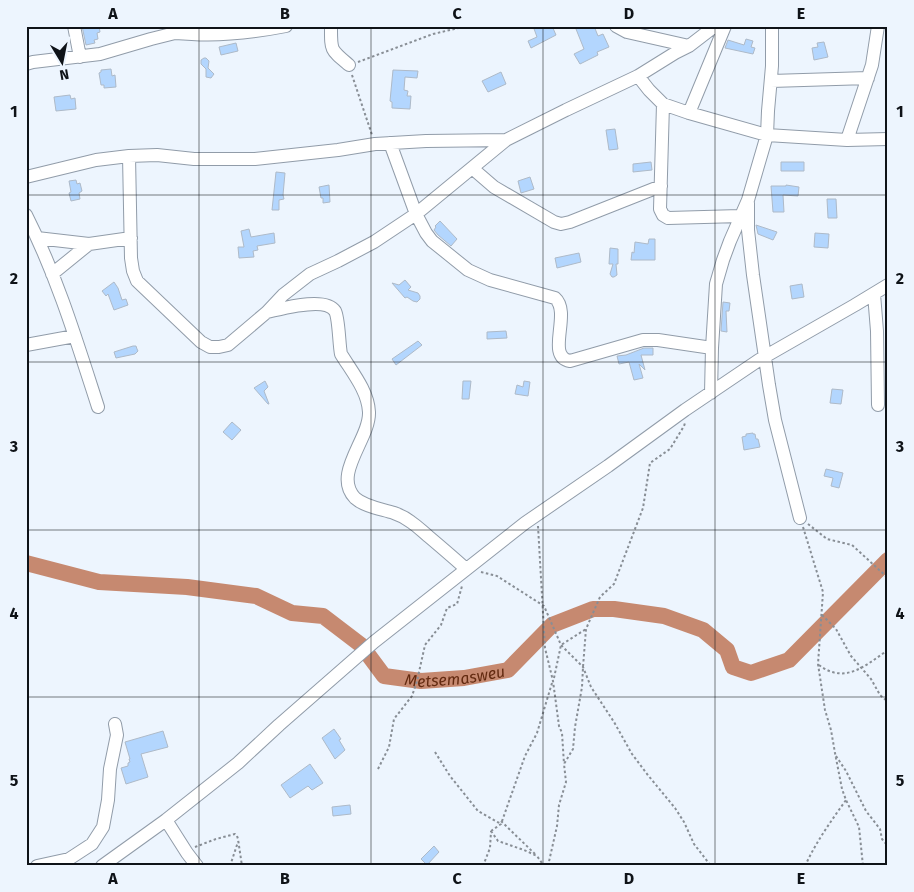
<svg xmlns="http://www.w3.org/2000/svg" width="914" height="892" font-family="'Fira Sans',sans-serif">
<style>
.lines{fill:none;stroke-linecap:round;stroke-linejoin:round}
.river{stroke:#c68970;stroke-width:16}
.building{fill:#b3d6fe;stroke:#aebac8}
.minor-casing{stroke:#919ca9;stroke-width:14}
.path{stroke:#888e95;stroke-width:2;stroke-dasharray:2.5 2.5;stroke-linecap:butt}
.minor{stroke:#fff;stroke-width:12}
.grid{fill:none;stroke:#0f1318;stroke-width:1;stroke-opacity:0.55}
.labels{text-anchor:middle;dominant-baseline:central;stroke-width:4.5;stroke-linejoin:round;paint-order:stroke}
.water-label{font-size:16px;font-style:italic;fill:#632a10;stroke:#edf5fe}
.neatline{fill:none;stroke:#0f1318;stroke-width:2}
.grid-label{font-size:16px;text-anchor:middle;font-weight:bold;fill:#0f1318}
</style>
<rect width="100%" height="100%" fill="#edf5fe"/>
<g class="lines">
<path class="river" id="s1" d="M26,563L99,582L187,587L256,596L292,613L323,616L361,645L384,676L421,681L464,678L508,670L552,625L593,609H614L664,616L703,630L727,650L733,667L751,673L789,660L888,560"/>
</g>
<path class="building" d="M82,26H99L100,32L97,33L98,39L94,40L95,43L86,45Z
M533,26H552L556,35L531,48L528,41L537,37Z
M582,26H594L598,36L603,34L609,47L597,52L598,55L580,64L574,54L584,49L576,29Z
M746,39L753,41L751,47L755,48L753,54L725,48L728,40L744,45Z
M824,42L828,57L814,60L812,48L818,47L817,43Z
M236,43L238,51L221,55L219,47Z
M204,58H206L209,61L208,68L214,74L211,78L206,77V69L201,64V60Z
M111,69L112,76L115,75L116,87L104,88V85H101L99,73L101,72V70Z
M393,70L418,71L417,78L405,77L404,90L408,91L407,96H411L410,109L392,108V102L390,101Z
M501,72L506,84L488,92L482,81Z
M70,95L71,99L75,98L76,109L56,111L54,97Z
M615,129L618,149L609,150L606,130Z
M651,162L652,170L633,172V164Z
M781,162H804V171H781Z
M276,172L285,173L283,195L284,199L279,200V210H272Z
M530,177L534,189L521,193L518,181Z
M76,180L77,184L80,183L82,191L79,193L80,199L71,201L69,193L71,192L69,181Z
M329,185L330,202L323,203V198H321L319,187Z
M786,185L799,187L798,196L783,195L784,212H773L771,186H786Z
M827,199H836L837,218H828Z
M440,221L457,239L451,246L438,235L434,230L436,227L435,226Z
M756,225L777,232L773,240L758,234Z
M249,229L251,237L274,233L275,243L257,246L258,250L253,251L254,257L239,258L238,247H244L241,231Z
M815,233L829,234L828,248L814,247Z
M649,239H655V260H631L632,252L634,253L635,242L648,244Z
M610,248L618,249V264H616L617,275L614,277H612L610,274L613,264H609Z
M579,253L581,262L557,268L555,258Z
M405,280L411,287L408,290L418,293L420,296V299L417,302L413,301L407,297L405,298L392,283L399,285Z
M114,282L118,288L122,300L126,299L128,305L114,310L108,294L106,296L102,291Z
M802,284L804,297L792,299L790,286Z
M723,302L730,303L729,311H726L727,332L721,331Z
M506,331L507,338L487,339V332Z
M418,341L422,345L396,365L392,359Z
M133,346H136L137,349L138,351L135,354L116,358L114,352Z
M644,348H653V355H641L645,370L639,364L643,378L634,380L629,362L619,364L617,356L626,355Z
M265,381L268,387L264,391L269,404H268L254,388Z
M463,381H471L469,399H462Z
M524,381L530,382L528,396L515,394L517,385L523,387Z
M832,389L843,390L841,404L830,403Z
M232,422L241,430L232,440L223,432Z
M753,433V434H755L756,439H758L760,447L744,450L742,437L746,436V434Z
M826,469L843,473L839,488L831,486L833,478L824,476Z
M334,729L341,739L339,740L345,750L335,759L322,738Z
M163,731L168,747L141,754L148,777L126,784L121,768L128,766V763L130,762L129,759H130L125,742Z
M310,764L323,783L312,790L308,786L290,798L281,785Z
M350,805L351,814L333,816L332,807Z
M434,846L439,852L427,865L421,859Z"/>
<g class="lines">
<g class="minor-casing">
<path id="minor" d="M74,26L80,57
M193,26L192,34C223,36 255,32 286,26
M331,26C331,51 330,49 349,65
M616,26L627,32L689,46
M725,26L689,113L767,135L847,140L888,139
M26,64L33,62L100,54L151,39L175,33L192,34
M638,76L649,90L663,104L689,113
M771,81L868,78
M663,104L660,209L663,215L668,218L740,216
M847,140L872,65L878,26
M390,143L416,214L506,140
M129,156L131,258L133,271L137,281L201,342L210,347H219L228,345L267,312L283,295L310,274L338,261L374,242L416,214L426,233L432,241L468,270L490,280L555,298C572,313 545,357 570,361L643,340H658L712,348
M472,168L494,187L554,222L561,224L570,222L661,186
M26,177L96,160L129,156L157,155L194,159H255L338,150L375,144L426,141L506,140L566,110L638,76L675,53L689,46L715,26
M748,203V230L753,275L769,385L775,420L800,518
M26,215C57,276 77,342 98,407
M37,238L89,244L52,274
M89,244L131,238
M874,294L877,331L878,405
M267,312C281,309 325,296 335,311C339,318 339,345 341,354C352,372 368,391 369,412C370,439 332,474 355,498C365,507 382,509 394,513C400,515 406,518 411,522C417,526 423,532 428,536C441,547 454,558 466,569
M26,345L75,336
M711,393L712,348L716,284L723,260L730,241L748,200L767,135L768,111L772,66V26
M166,820L187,853L197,866
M37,866L69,859L92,844L103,827L108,800L110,769L117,735L115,724
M102,866L166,820L238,763L279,725L374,642L525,523L608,466L685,410L759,360L855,305L888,285"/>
</g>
<path class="path" d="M358,62L433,34L467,26
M352,75L372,135
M808,524L827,539L852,545L888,578
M538,526L545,648L553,681L559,726L562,733L564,764
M803,527L823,592L818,664L825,710L831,730L835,753L842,789L846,800L859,827L863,866
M481,572L497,576L544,606L561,645L583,667L591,687L614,722L632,754L647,774L675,808L684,822L694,844L711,866
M822,615L836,629L851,656L871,679L880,695L888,702
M819,665C845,685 866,665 888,650
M554,678L561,645L586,629
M435,752L450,776L478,811L501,824
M836,756L846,771L866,811L880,829L882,839L888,846
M378,769L389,747L394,719L412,696L417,681L425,645L441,625L447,608L457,604L462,586
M501,821L535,854
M491,831L501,824L525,756L537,733L552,683
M491,831L498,841L524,850L537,856L544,866
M195,847L216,839L235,834L237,836L238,839L242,866
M230,866L238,842
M483,866L490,848L491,831
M548,866L557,826L559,805L566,782L564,764L573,749L575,727L582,687L583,667L586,629L600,597L614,584L643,508L650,463L670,449L684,426L685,423
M805,866C816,842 831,821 846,800"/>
<use href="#minor" class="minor"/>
</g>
<path class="grid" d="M199,26V866M371,26V866M543,26V866M715,26V866M26,195H888M26,362H888M26,530H888M26,697H888"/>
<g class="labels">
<g class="water-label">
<text stroke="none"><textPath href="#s1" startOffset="462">Metsemasweu</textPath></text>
</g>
</g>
<rect width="914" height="892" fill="none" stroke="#edf5fe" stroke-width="55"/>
<g transform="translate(62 62) rotate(170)" stroke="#edf5fe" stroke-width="4" paint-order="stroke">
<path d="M0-4L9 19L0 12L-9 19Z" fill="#0f1318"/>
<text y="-8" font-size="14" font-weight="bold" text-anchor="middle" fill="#0f1318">N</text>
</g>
<rect x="28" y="28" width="858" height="836" class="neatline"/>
<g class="grid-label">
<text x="113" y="19">A</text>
<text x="285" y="19">B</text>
<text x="457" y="19">C</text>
<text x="629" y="19">D</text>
<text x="801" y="19">E</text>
<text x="14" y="117">1</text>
<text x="900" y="117">1</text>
<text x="14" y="284">2</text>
<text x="900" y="284">2</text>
<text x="14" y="452">3</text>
<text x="900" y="452">3</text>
<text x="14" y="619">4</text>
<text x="900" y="619">4</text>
<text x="14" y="786">5</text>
<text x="900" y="786">5</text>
<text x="113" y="884">A</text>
<text x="285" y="884">B</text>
<text x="457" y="884">C</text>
<text x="629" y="884">D</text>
<text x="801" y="884">E</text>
</g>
</svg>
